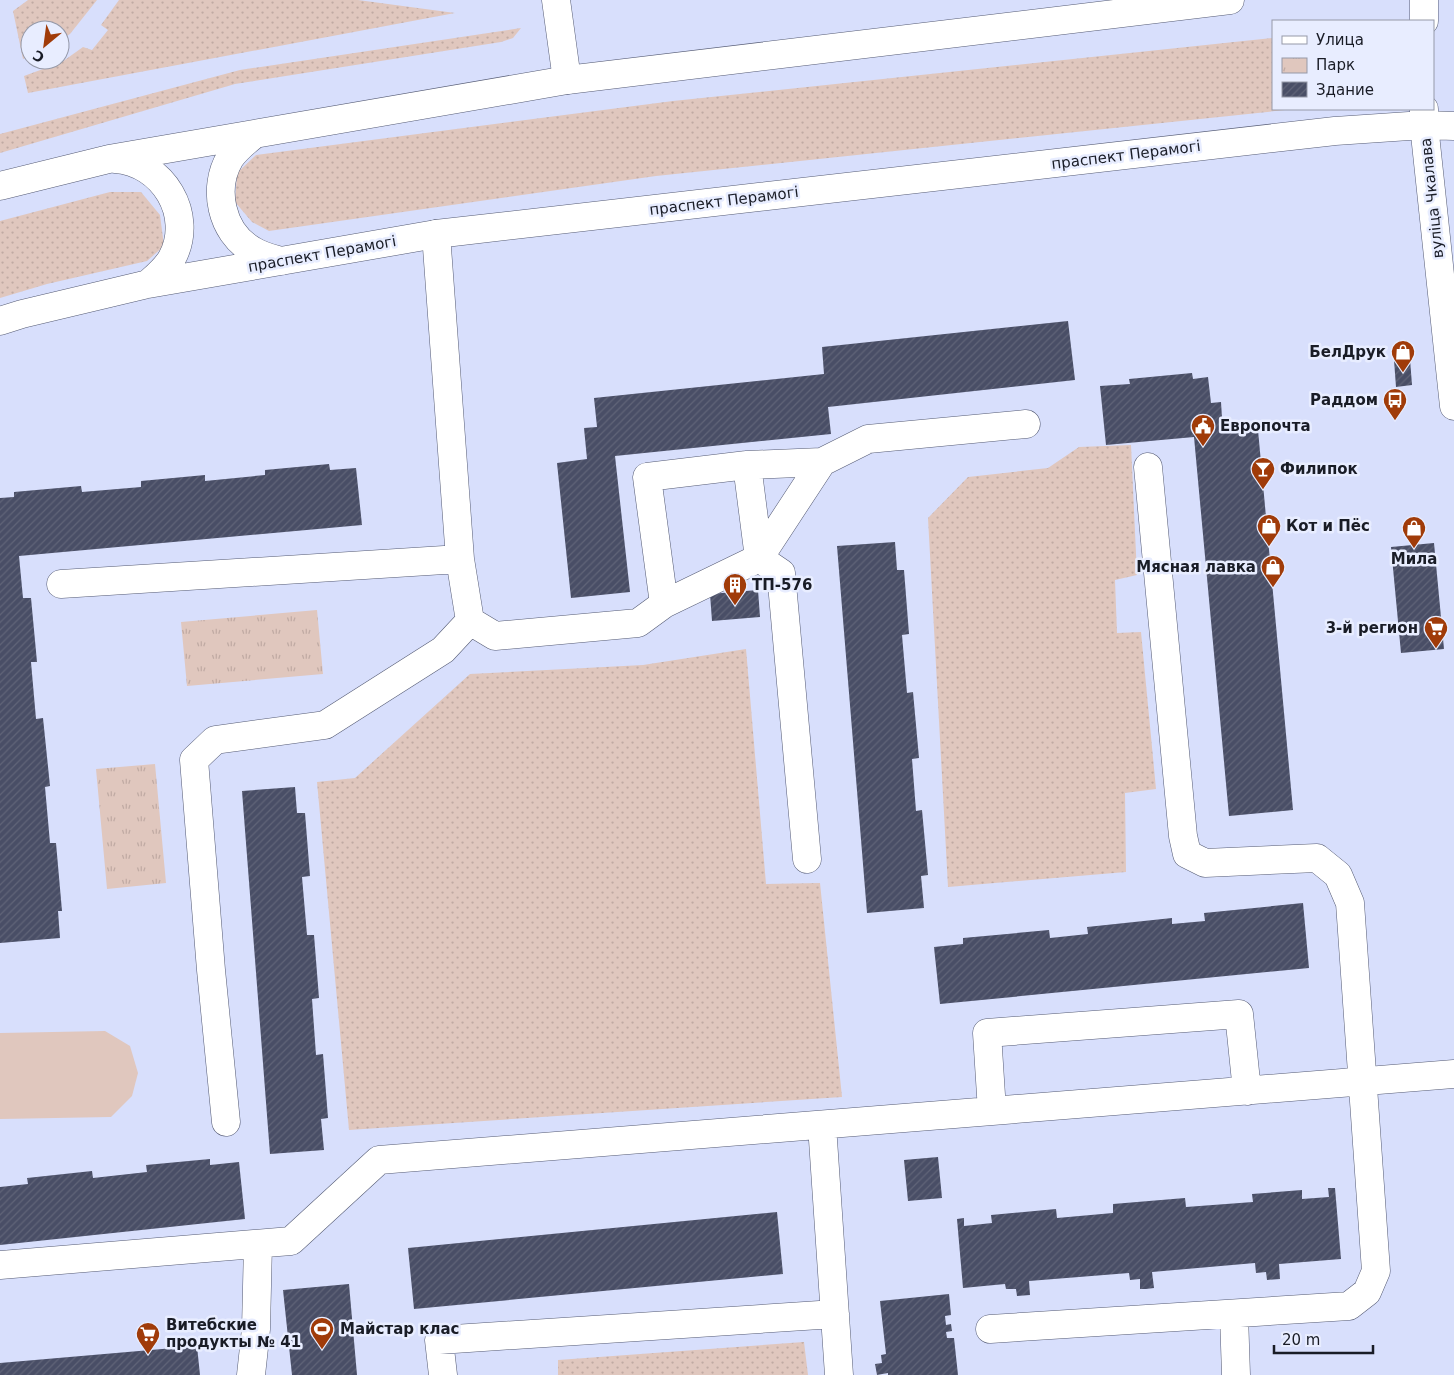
<svg xmlns="http://www.w3.org/2000/svg" width="1454" height="1375" font-family="'DejaVu Sans',sans-serif">
<style>
.grass{fill:url(#grass-dots)}
.park{fill:url(#park-tufts)}
.pitch{fill:#e0c7be}
.building{fill:url(#building-hatch)}
.lines{fill:none;stroke-linecap:round;stroke-linejoin:round}
.minor-casing{stroke:#555b74;stroke-width:29}
.major-casing{stroke:#555b74;stroke-width:29}
.minor{stroke:#fff;stroke-width:28}
.major{stroke:#fff;stroke-width:28}
.labels{text-anchor:middle;dominant-baseline:central;stroke-width:5;stroke-linejoin:round;paint-order:stroke}
.street-label{font-size:15px;fill:#191c26;stroke:#e8edff}
.poi-label{font-size:15px;font-weight:bold;fill:#191c26;stroke:#e8edff;text-anchor:start}
</style>
<defs>
<pattern id="grass-dots" width="8" height="8" patternUnits="userSpaceOnUse" patternTransform="scale(1.25)"><rect width="8" height="8" fill="#e0c7be"/><path d="M2 2h.1M6 6h.1" fill="none" stroke="#c0aaa3" stroke-width="1.8" stroke-linecap="round"/></pattern>
<pattern id="park-tufts" width="24" height="20" patternUnits="userSpaceOnUse" patternTransform="scale(1.25)"><rect width="24" height="20" fill="#e0c7be"/><path d="M3 7l-1-3M5 7V3M7 7l1-3M15 17l-1-3M17 17v-4M19 17l1-3" fill="none" stroke="#c0aaa3"/></pattern>
<pattern id="building-hatch" width="6" height="6" patternUnits="userSpaceOnUse" patternTransform="scale(1.25)"><rect width="6" height="6" fill="#494e66"/><path d="M-1 1l2-2M0 6l6-6M5 7l2-2" fill="none" stroke="#606478"/></pattern>
</defs>
<rect width="100%" height="100%" fill="#d8dffc"/>
<path class="grass" d="M28,0H97L70,34L60,40V30H30V56L23,59L13,11Z
M119,0H358L455,13L28,93L24,76L62,62L83,47L92,50L108,30L101,25Z
M521,28L513,38L501,42L235,84L0,153V134L240,70Z
M1273,38V109H1295L656,176L269,231L252,222L235,202L237,173L256,155L673,101Z
M110,192H141L160,215L164,246L147,261L47,284L0,298V221Z
M1131,445L1137,575L1115,580L1117,633L1141,632L1156,789L1125,793L1126,872L948,887L928,518L968,477L1048,468L1079,447Z
M746,649L766,884L820,883L842,1097L349,1130L317,782L355,778L470,674L643,665Z
M804,1342L808,1375H558V1360Z"/>
<path class="park" d="M317,610L323,674L187,686L181,622Z
M155,764L166,883L107,889L96,769Z"/>
<path class="pitch" d="M105,1031L130,1046L138,1073L132,1096L111,1117L0,1119V1033Z"/>
<path class="building" d="M1068,321L1075,380L828,407L831,434L615,456L630,592L571,598L557,463L587,459L584,428L597,427L594,398L824,374L822,347Z
M1410,359L1412,385L1396,387L1394,360Z
M1192,373L1193,379L1208,377L1211,403L1221,402L1223,433L1258,430L1293,810L1229,816L1194,437L1106,445L1100,386L1130,384L1129,379Z
M329,464L330,470L356,468L362,525L19,556L23,598H31L37,662H31L36,719L43,718L50,786L45,787L50,843H56L62,911H58L60,938L0,943V498L14,497V492L81,486L82,492L141,487V481L205,475V481L265,475V470Z
M895,542L897,570H904L909,634L902,635L907,693L913,692L919,758L912,759L916,811L922,810L928,875L921,876L924,908L867,913L837,546Z
M1434,543L1444,649L1401,653L1391,547Z
M758,590L760,617L712,621L710,594Z
M295,787L297,813H305L310,876L302,877L307,935H314L319,998L312,999L316,1055L323,1054L328,1118L321,1119L324,1150L270,1154L242,791Z
M1303,903L1309,968L940,1004L934,947L963,944V938L1049,930L1050,938L1088,934L1087,927L1172,918V924L1205,921L1204,913Z
M938,1157L942,1198L908,1201L904,1160Z
M210,1159V1165L239,1162L245,1219L0,1245V1187L28,1184L27,1178L92,1171L93,1178L147,1172L146,1165Z
M1328,1188H1335L1341,1259L1279,1264L1280,1279L1267,1280L1266,1272L1256,1273L1255,1263L1152,1272L1154,1288L1146,1289H1140V1279L1130,1280L1129,1273L1029,1281L1030,1295L1017,1296L1016,1289H1006L1005,1284L963,1288L957,1219L964,1218V1226L992,1223L991,1215L1056,1209L1057,1218L1113,1213V1204L1185,1198L1186,1207L1253,1202L1252,1194L1302,1190V1199L1329,1197Z
M777,1212L783,1274L414,1309L408,1248Z
M349,1284L357,1375H292L283,1290Z
M949,1294L951,1315L945,1316L946,1325L951,1324L952,1331L946,1332L947,1338H954L958,1375H888V1373L877,1375L875,1364L882,1363L881,1355L886,1354L880,1301Z
M197,1346L200,1375H0V1363Z"/>
<g class="lines">
<g class="minor-casing">
<path id="minor" d="M556,0L567,80
M436,234L460,559L470,621L495,636L638,623L664,604L759,558L822,462L868,439L1026,424
M747,465L759,558L781,573L807,859
M61,584L460,559
M664,604L647,477L747,465L822,462
M992,1111L987,1033L1239,1014L1247,1091
M226,1122L211,970L194,760L215,740L325,725L443,650L470,621
M822,1125L839,1375
M0,1265L291,1241L379,1160L1454,1074
M1234,1315L1236,1375
M990,1329L1349,1306L1367,1292L1376,1271L1350,903L1338,875L1317,858L1205,863L1187,854L1183,836L1148,467
M251,1375L256,1329L258,1244
M443,1375L439,1340L835,1314"/>
</g>
<g class="major-casing">
<path id="major" d="M1424,0V21
M1424,109V125L1454,406
M255,134C246,141 237,148 230,158C212,188 221,232 252,250C261,256 270,258 281,261
M115,159C163,162 195,215 172,258C166,269 157,276 148,284
M0,186L109,159L567,80L1230,0
M0,321L22,314L148,284L436,234L1335,131L1424,125L1454,126"/>
</g>
<use href="#minor" class="minor"/>
<use href="#major" class="major"/>
</g>
<defs>
<g id="shop-pin" transform="scale(1.25)"><path d="M0 17L-7.5 6A9.5 9.5 0 1 1 7.5 6Z" fill="#a03b09" stroke="#e8edff"/><path d="M-5-2.5h2.3a2.7 3.5 0 0 1 5.4 0H5L5.5 6h-11ZM-1.5-2.5h3a1.5 2.3 0 0 0-3 0Z" fill="#fff"/></g>
<g id="bus-pin" transform="scale(1.25)"><path d="M0 17L-7.5 6A9.5 9.5 0 1 1 7.5 6Z" fill="#a03b09" stroke="#e8edff"/><path d="M-5-6H5V4H4V6H2V4H-2V6H-4V4H-5ZM-3.5-4V0h7V-4ZM-3.5 1.2v1.5H-2V1.2ZM2 1.2v1.5H3.5V1.2Z" fill="#fff"/></g>
<g id="civic-pin" transform="scale(1.25)"><path d="M0 17L-7.5 6A9.5 9.5 0 1 1 7.5 6Z" fill="#a03b09" stroke="#e8edff"/><path d="M-.6-6.5H3V-4.5H.6V-3L4-1V1h2V6H-6V1h2V-1L-.6-3ZM-1.2 2.5V6h2.4V2.5Z" fill="#fff"/></g>
<g id="bar-pin" transform="scale(1.25)"><path d="M0 17L-7.5 6A9.5 9.5 0 1 1 7.5 6Z" fill="#a03b09" stroke="#e8edff"/><path d="M-6-5H6L.8 .8V4.5H3.5V6h-7V4.5H-.8V.8Z" fill="#fff"/></g>
<g id="building-pin" transform="scale(1.25)"><path d="M0 17L-7.5 6A9.5 9.5 0 1 1 7.5 6Z" fill="#a03b09" stroke="#e8edff"/><path d="M-4-6H4V6H1V3H-1V6H-4ZM-2.5-4.3h1.7v1.8h-1.7ZM.8-4.3h1.7v1.8H.8ZM-2.5-1h1.7V.8h-1.7ZM.8-1h1.7V.8H.8Z" fill="#fff"/></g>
<g id="supermarket-pin" transform="scale(1.25)"><path d="M0 17L-7.5 6A9.5 9.5 0 1 1 7.5 6Z" fill="#a03b09" stroke="#e8edff"/><path d="M-6-5.5h2.5l.6 2H6L4.5 2H-2.5L-4.4-4H-6ZM-1.5 3.2a1.3 1.3 0 1 0 .1 0ZM3 3.2a1.3 1.3 0 1 0 .1 0Z" fill="#fff"/></g>
<g id="stadium-pin" transform="scale(1.25)"><path d="M0 17L-7.5 6A9.5 9.5 0 1 1 7.5 6Z" fill="#a03b09" stroke="#e8edff"/><path d="M0-5a6.5 5 0 1 0 0 10a6.5 5 0 1 0 0-10ZM-3.5-1.8h7v3.6h-7Z" fill="#fff"/></g>
</defs>
<g fill-rule="evenodd">
<use href="#shop-pin" x="1403" y="352"/>
<use href="#bus-pin" x="1395" y="400"/>
<use href="#civic-pin" x="1203" y="426"/>
<use href="#bar-pin" x="1263" y="469"/>
<use href="#shop-pin" x="1269" y="526"/>
<use href="#shop-pin" x="1414" y="528"/>
<use href="#shop-pin" x="1273" y="567"/>
<use href="#building-pin" x="735" y="585"/>
<use href="#supermarket-pin" x="1436" y="628"/>
<use href="#stadium-pin" x="322" y="1329"/>
<use href="#supermarket-pin" x="148" y="1334"/>
</g>
<g class="labels">
<g class="street-label">
<text transform="translate(1126 155) rotate(-7)">праспект Перамогі</text>
<text transform="translate(1432 198) rotate(-96)">вуліца Чкалава</text>
<text transform="translate(724 201) rotate(-7)">праспект Перамогі</text>
<text transform="translate(322 254) rotate(-10)">праспект Перамогі</text>
</g>
<g class="poi-label">
<text x="1386" y="352" text-anchor="end">БелДрук</text>
<text x="1378" y="400" text-anchor="end">Раддом</text>
<text x="1220" y="426">Европочта</text>
<text x="1280" y="469">Филипок</text>
<text x="1286" y="526">Кот и Пёс</text>
<text x="1414" y="559" text-anchor="middle">Мила</text>
<text x="1256" y="567" text-anchor="end">Мясная лавка</text>
<text x="752" y="585">ТП-576</text>
<text x="1418" y="628" text-anchor="end">3-й регион</text>
<text x="166" y="1325">Витебские<tspan x="166" dy="17">продукты № 41</tspan></text>
<text x="340" y="1329">Майстар клас</text>
</g>
</g>
<rect x="1272" y="20" width="162" height="90" fill="#e8edff" stroke="#9599a8"/>
<rect x="1282" y="36" width="25" height="8" fill="#ffffff" stroke="#9599a8"/>
<text x="1316" y="45" font-size="15" fill="#191c26">Улица</text>
<rect x="1282" y="58" width="25" height="15" fill="url(#park-tufts)" stroke="#9599a8"/>
<text x="1316" y="70" font-size="15" fill="#191c26">Парк</text>
<rect x="1282" y="82" width="25" height="15" fill="url(#building-hatch)" stroke="#9599a8"/>
<text x="1316" y="95" font-size="15" fill="#191c26">Здание</text>
<g transform="translate(45 45) rotate(209)"><circle r="24" fill="#e8edff" stroke="#9599a8"/>
<path d="M0-4L9 19L0 12L-9 19Z" fill="#a03b09"/>
<text y="-8" font-size="14" font-weight="bold" text-anchor="middle" fill="#191c26">С</text>
</g>
<path d="M1274 1345v8h99v-8" fill="none" stroke="#191c26" stroke-width="2.5"/>
<text x="1282" y="1345" font-size="15" fill="#191c26" stroke="#e8edff" stroke-width="4" paint-order="stroke">20 m</text>
</svg>
